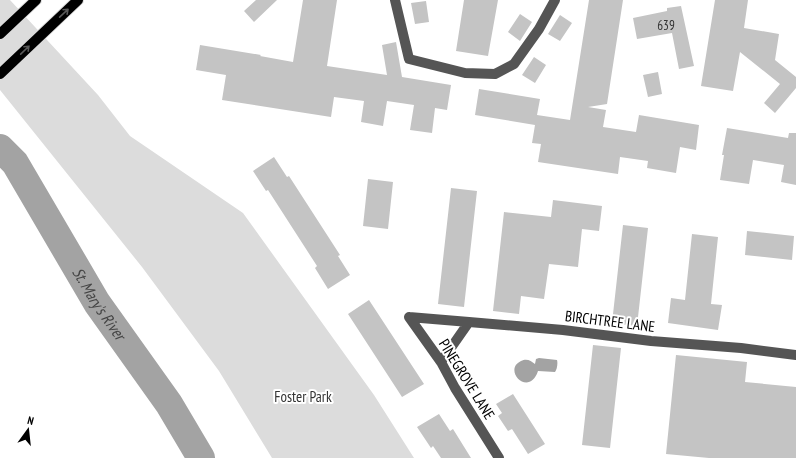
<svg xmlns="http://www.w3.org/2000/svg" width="796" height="458" font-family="'PT Sans Narrow',sans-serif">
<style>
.green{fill:#dcdcdc}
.water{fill:#a3a3a3}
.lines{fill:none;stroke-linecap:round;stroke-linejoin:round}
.river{stroke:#a3a3a3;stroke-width:28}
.building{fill:#c4c4c4}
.major-casing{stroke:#dbdbdb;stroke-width:12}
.minor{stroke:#555;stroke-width:10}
.major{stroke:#000;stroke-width:10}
.oneway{stroke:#595959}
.labels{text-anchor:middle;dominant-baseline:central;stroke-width:4;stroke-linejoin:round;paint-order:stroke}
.number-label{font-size:13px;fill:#313131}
.street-label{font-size:15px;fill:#000;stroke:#fff}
.park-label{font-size:15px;fill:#333;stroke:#fff}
.water-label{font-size:16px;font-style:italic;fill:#444;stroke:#fff}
</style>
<rect width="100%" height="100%" fill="#fff"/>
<path class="green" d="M0,0H10L98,95L130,136L243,213L374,395L414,458H272L219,371L142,267L0,90Z"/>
<path class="water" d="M539,358L557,360C558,363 557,370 555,372L538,371C529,398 502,370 521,361C527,358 531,361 535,364L536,359Z"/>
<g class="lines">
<path class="river" id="s1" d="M0,148L15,163L97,303L169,404L201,458"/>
</g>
<path class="building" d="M256,0H277L254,22L244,11Z
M303,0H337L327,66L387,75L382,45L396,42L402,77L451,85L447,110L435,108L432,133L410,130L414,105L387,101L383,126L361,122L364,101L334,97L331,117L222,100L226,75L196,70L200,45L261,55L260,56L293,62Z
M464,0H498L488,56L456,51Z
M589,0H623L607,104L588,107L606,110L603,127L636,132L639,115L699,125L696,150L680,147L676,173L647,168L648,161L620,157L618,174L538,162L541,144L532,143L535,125L475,115L479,89L540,99L537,115L570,120Z
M715,0H748L744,28L779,34L775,60L796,77V88L775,113L764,103L780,84L740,52L733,91L701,86Z
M426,1L429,22L415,24L411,3Z
M681,6L694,66L679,69L672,33L637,39L633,18L667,11V8Z
M520,14L532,22L520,41L508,32Z
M560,15L572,23L560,41L548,34Z
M534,57L546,65L535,83L522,75Z
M658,72L662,94L648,97L643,75Z
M727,128L788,138L789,133H796V185L781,182L784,165L753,160L749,184L720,180L724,155H722Z
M274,157L287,177L289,176L340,255L338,256L350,275L328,289L315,268L317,266L268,190L266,191L253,171Z
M368,179L393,182L388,229L363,226Z
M451,188L477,191L464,307L438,304Z
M553,200L602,206L599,231L582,229L578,267L549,264L544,299L521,296L519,314L493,311L504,212L551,217Z
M623,225L648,228L637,326L612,323Z
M747,231L794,236L792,260L745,255Z
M692,234L718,237L711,304L722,305L718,330L668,323L671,298L685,300Z
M369,300L424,384L402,397L348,314Z
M593,345L621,348L610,448L582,445Z
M676,355L747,362L745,382L796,387V458H709L666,454Z
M513,394L545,444L528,454L512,429L508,431L498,416L502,413L496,404Z
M439,414L450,431L453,429L471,458H441L433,446L431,448L417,427Z"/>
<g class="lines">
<g class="major-casing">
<path id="major" d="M0,34L36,0
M0,74L78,0"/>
</g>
<path class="minor" d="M395,0L409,59L465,73L495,74L514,64L539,29L555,0
M409,317L441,362L455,388L499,458
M409,317L469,322
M441,362L469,322L563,330L651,341L741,348L796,355"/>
<use href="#major" class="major"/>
</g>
<defs><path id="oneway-shaft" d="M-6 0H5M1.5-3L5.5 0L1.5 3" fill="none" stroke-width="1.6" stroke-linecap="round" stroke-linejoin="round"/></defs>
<g class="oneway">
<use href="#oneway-shaft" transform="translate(64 13) rotate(-43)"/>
<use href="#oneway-shaft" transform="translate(25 50) rotate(-44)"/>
</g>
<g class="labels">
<g class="number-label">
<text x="666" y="25">639</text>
</g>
<g class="street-label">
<text transform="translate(610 321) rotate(7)">BIRCHTREE LANE</text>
<text transform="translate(467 379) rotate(58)">PINEGROVE LANE</text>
</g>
<g class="park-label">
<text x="303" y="396">Foster Park</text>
</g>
<g class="water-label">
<text stroke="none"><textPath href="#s1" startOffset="185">St. Mary's River</textPath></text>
</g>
</g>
<g transform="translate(28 430) rotate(15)" stroke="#ffffff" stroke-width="3" paint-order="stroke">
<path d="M0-3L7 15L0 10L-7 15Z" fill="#000000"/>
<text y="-6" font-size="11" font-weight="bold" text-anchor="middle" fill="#000000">N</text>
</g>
</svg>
